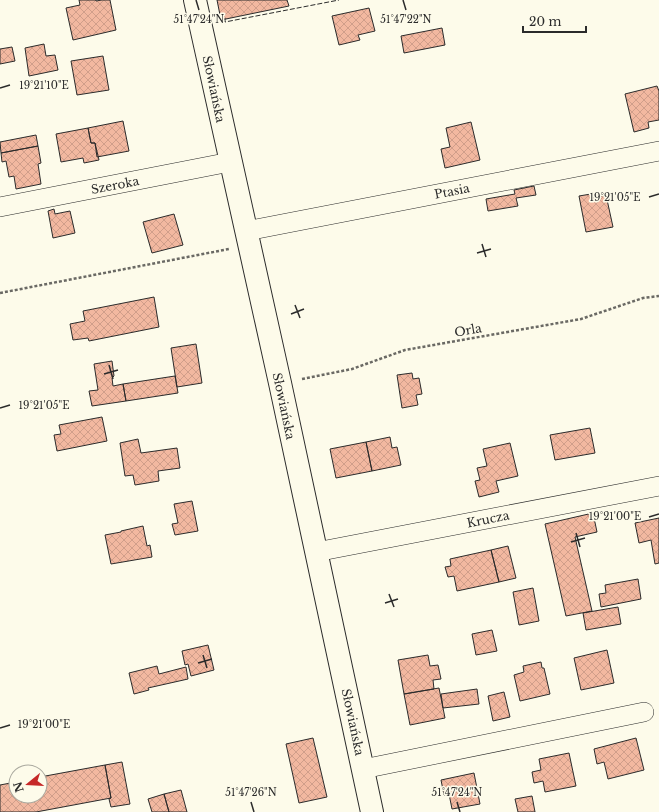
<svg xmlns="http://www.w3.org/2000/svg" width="659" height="812" font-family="'Libre Baskerville',serif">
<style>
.building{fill:url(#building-cross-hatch);stroke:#2b2b2b}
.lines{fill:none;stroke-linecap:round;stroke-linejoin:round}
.minor-casing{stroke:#2b2b2b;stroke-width:20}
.tertiary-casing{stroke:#2b2b2b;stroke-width:24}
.path{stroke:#6a6964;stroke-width:2.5;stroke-dasharray:3 2;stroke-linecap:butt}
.minor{stroke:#fdfbea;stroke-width:19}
.tertiary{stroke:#fdfbea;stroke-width:22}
.fence{stroke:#2b2b2b;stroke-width:1;stroke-dasharray:5 2;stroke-linecap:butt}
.ticks{fill:none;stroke:#2b2b2b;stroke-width:1.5}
.labels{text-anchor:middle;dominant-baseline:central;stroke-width:3;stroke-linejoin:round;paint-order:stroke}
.street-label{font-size:12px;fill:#2b2b2b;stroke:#fdfbea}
.ticks-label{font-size:10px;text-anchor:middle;fill:#2b2b2b;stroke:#fdfbea;stroke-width:3;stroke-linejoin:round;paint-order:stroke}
</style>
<defs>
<pattern id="building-cross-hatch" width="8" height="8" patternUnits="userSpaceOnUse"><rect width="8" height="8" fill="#f2b8a0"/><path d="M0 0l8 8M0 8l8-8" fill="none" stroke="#d09e8a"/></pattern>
</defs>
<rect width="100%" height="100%" fill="#fdfbea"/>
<path class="building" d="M79,0H96V1L102,0H110L116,30L73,40L66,8L80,5Z
M217,0H287L289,6L221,20Z
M369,8L375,31L358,35L360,40L339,45L332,16Z
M442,28L445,45L404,53L401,36Z
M44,44L46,56L55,55L58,70L29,76L25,48Z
M12,47L15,61L0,64V49Z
M103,56L109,90L77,95L71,61Z
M657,86L659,91V120L648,122L649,128L634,132L625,94Z
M123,121L129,151L97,157L95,143H91L88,128Z
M471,122L480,160L445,168L441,149L450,147L446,128Z
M88,128L91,143H95L99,160L84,163L83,158L61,162L56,134Z
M36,135L38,146L1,153L0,142Z
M38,146L41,163L38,164L41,184L16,189L14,176L9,177L6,161L2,162L1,153Z
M534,186L536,195L516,198L518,206L488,211L486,199L515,194L514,190Z
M591,194L592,198L606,195L613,227L586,232L579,196Z
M54,209L55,214L70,211L75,233L53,238L48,211Z
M174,214L183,245L152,253L143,222Z
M154,297L159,327L89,341L88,338L73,340L70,324L85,321L83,311Z
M196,344L202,383L177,387L171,348Z
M112,361L114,376L112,378L113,386L123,384L126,401L92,406L89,391L98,390L94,364Z
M412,373L413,379L419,378L422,394L416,395L418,405L402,408L397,375Z
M175,376L178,393L126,401L123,384Z
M102,417L107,441L57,451L54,435L61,434L59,425Z
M590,428L595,453L555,460L550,435Z
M390,437L392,448L397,447L401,465L372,471L366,442Z
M138,439L141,453L177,448L180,468L158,471L159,481L135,485L133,475L125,476L120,443Z
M366,442L372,471L336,478L330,449Z
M510,443L518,476L496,481L499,492L479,497L475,481L480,480L477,468L487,466L483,449Z
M192,501L198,531L175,535L172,524L178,523L174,504Z
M593,513L597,532L575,537L592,611L566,616L545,524Z
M659,518V563L655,564L651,540L639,543L635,523Z
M143,526L147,546L150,545L152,557L111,564L105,535L121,532V531Z
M508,546L516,578L499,582L491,550Z
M491,550L499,582L457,591L454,576L448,577L445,567L451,566L450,559Z
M638,579L641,599L601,607L599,594L606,593L605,585Z
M533,588L539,621L519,625L513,592Z
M618,607L621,624L586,630L583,613Z
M492,630L497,651L476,655L472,634Z
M208,645L214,670L191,676L188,664L185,665L182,651Z
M607,650L614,683L581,690L574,658Z
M428,655L430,666L438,665L441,679L433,680L434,689L404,694L398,660Z
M541,662L542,668H544L550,694L520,701L514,675L524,672L523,666Z
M157,666L159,674L186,667L188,679L148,688L149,690L134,694L129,673Z
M439,688L445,718L410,725L404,694Z
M477,689L479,704L443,708L441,694Z
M504,692L510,717L493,721L488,696Z
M313,738L327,797L299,803L286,744Z
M636,738L644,770L608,779L604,762L597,764L594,749Z
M569,753L576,786L545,792L543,781L534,783L532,772L541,770L539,759Z
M122,762L130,804L111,807L109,799L111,798L105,765Z
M105,765L111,798L36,812H0V785L16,782V796H40V777Z
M474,773L480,804L452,809L449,794L444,795L441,780Z
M181,790L187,812H169L164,794Z
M164,794L169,812H152L148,799Z
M532,796L535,812H518L515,799Z"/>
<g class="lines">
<g class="minor-casing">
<path id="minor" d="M0,207L230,162
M246,231L659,151
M316,552L659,486
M363,769L644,712"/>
</g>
<g class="tertiary-casing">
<path id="tertiary" d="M195,0L280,383L372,812"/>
</g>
<path class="path" d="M0,293L229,249
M302,379L352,369L405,350L581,319L643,298L659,296"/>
<use href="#minor" class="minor"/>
<use href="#tertiary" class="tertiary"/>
<path class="fence" d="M225,18V22L339,0"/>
</g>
<path class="ticks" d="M196,0L199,10M403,0L406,10M0,88L10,85M649,197L659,194M482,244L486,257M477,253L491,249M295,305L300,318M291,314L304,309M109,365L113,379M104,374L118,370M0,408L10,405M649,517L659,514M576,533L580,547M571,542L585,538M389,594L394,607M385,603L398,599M203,655L207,668M198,663L212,659M0,728L10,725M251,802L254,812M457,802L460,812"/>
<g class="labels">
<g class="street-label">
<text transform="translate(214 89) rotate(78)">Słowiańska</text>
<text transform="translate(115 185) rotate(-11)">Szeroka</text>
<text transform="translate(452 191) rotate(-11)">Ptasia</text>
<text transform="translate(468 330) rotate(-10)">Orla</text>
<text transform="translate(284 406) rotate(78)">Słowiańska</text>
<text transform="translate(488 519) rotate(-11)">Krucza</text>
<text transform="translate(353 722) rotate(78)">Słowiańska</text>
</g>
</g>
<g class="ticks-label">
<text x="199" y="23">51°47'24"N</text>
<text x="406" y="23">51°47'22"N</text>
<text x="44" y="89">19°21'10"E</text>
<text x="615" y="201">19°21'05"E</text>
<text x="44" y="409">19°21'05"E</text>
<text x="615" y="520">19°21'00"E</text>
<text x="44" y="728">19°21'00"E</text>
<text x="251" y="796">51°47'26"N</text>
<text x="457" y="796">51°47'24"N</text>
</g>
<g transform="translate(28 784) rotate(252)"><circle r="19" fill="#fdfbea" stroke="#a9a89e"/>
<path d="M0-3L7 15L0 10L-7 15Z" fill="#c62828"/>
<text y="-6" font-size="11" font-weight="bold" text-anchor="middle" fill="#2b2b2b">N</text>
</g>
<path d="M523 26v6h63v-6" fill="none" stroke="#2b2b2b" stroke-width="2"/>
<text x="529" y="26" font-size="12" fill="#2b2b2b" stroke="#fdfbea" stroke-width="3" paint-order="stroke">20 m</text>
</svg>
